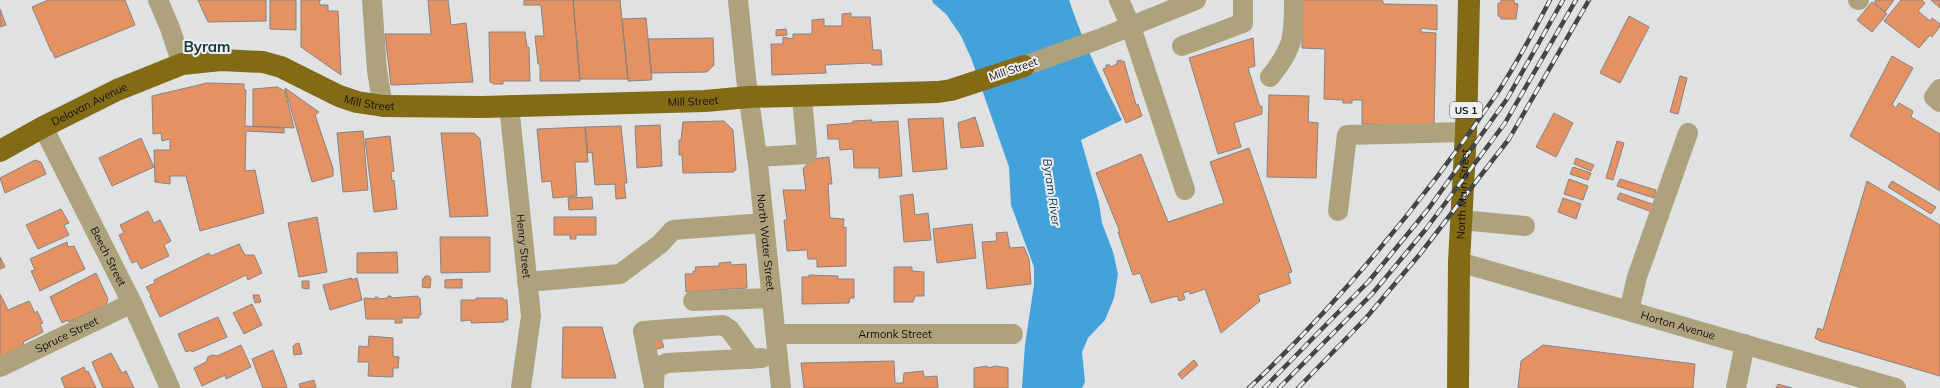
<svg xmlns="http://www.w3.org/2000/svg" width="1940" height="388" font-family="Mulish,sans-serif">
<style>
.water{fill:#44a2da}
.building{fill:#e69162;stroke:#868483}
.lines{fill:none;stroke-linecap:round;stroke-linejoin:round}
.minor{stroke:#ada27b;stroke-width:20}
.major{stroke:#826b14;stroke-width:22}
.rail-casing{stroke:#444546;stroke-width:4.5}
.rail{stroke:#edeef0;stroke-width:3;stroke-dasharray:9;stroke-linecap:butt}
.labels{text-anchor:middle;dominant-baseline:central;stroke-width:4;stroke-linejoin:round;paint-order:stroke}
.shield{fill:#edeef0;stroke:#525354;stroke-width:1}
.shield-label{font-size:10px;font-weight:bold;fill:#101011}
.street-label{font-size:11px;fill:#101011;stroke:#edeef0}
.water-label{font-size:12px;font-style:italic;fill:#133a52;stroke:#edeef0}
.district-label{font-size:15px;font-weight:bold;fill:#173a3b;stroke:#edeef0}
</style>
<rect width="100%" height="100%" fill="#dfe1e3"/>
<path class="water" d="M932,0H1069C1083,42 1102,81 1122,120L1081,140L1099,203L1102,223L1113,252L1118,274L1114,298L1105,320L1088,338L1082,352L1085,382L1082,388H1022L1025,345L1034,285V267L1011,205L1009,167L971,58L961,36L946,14L933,3Z"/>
<path class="building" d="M48,0H125L135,25L55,58L52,51H51L32,7Z
M198,0H266V21L208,22Z
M270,0H296V30L270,29Z
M301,0H321H319L320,5H328V11H338L341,75L301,47Z
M428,0H448L451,25L466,23L473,82L391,85L385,34H431Z
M524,0H573L580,81H540V64H538L535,36H544L541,5H524Z
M573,0H620L628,79H580Z
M1303,0H1382L1384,4L1437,5V30L1421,28V32L1436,33L1434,126L1362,124V100H1352V103H1343V100L1324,99L1325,49L1302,48Z
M1501,0H1514V3L1518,4L1516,19H1501V17L1498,16V3H1501Z
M1876,0H1894L1885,12L1874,2Z
M1901,0H1922L1925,3L1918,11L1930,21L1932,18L1940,24L1939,28L1932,37L1930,35L1919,48L1884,21Z
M1931,0H1940V8Z
M1872,2L1887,14L1872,32L1857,20Z
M0,9L6,25L0,27Z
M851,13V17H870L873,50H881L882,65H872L870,63L825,65L826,73L772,75L771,44H783V37L793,39V34H812V20L824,19V26H842V14Z
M1629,16L1649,27L1620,83L1600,73Z
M646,18L652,78L651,80L628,81L622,19Z
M786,29L787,35L776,36V30Z
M489,32H525L527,47H529L530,81H503V84H494L490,82Z
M713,38L714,65L707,72L651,73L648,39Z
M1253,38L1255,66L1248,68L1260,107L1262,106V114L1234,123L1241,147L1218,154L1189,58Z
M1892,56L1913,68L1892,105L1896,108L1899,103L1913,111L1911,117L1940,134V191L1850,136Z
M1121,60L1122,62L1124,61L1136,105L1138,104L1142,116L1126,123L1103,69L1106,68V65H1110L1111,67L1117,64V61Z
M1680,76L1687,78L1678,114L1670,112Z
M207,83L244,84V90H246L245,126L284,128V133L246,131L245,171L255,170L264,213L200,231L186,176H170V184L155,182L154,150H170V139L162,141L161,133L153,134L152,96Z
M277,87L285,91L294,128L253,126V89Z
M285,88L319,112L315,115L333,168V176L312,182Z
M1269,95L1309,96L1308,122L1318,123L1316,178L1267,177Z
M1554,113L1573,123L1556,157L1536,147Z
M975,117L984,146L961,148L958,123Z
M943,118L947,169L913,172L908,119Z
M872,120V124L874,122L898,121L902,176L879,178V168H854L853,149L840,150L839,139H828L827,125L852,123V124L853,121Z
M724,121L733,130L736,170H734V172L683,173L682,155H679V140H681L683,122Z
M660,125L662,166L637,168L635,126Z
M621,126L627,183H624L626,198L616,199L615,184L595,185L592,152L588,153L585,127Z
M585,127L588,162H575L577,196L553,198L551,181L542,182L537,129Z
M363,131L368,190L343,192L337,133Z
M441,133H474L480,139L488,216L450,217Z
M390,136L394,171L391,172L392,181L394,180L397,209L374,212L365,139Z
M141,138L154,167L112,186L99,158Z
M1617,141L1624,143L1613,180L1606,178Z
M1249,148L1292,272L1288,273L1291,283L1258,295L1260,301L1221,333L1205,289L1190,294L1189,291L1183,293L1185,299L1179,301L1177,296L1151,303L1140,273L1133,275L1118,232H1120L1096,173L1141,154L1168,222L1224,203L1210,162Z
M829,157L832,184H828L830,218L844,219L843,228L846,227V266L817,267V259H808L807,250L787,251L784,220H787L783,190H806L803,169L811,159Z
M1576,158L1594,165L1591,171L1574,164Z
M35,160L41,162L46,174L5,193L0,178Z
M1573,167L1591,173L1588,180L1570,174Z
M1569,179L1588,186L1583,200L1564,194Z
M1620,179L1656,190L1654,198L1617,186Z
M1867,181L1940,225V376L1820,341L1815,338L1818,328L1823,330Z
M1892,181L1936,207L1931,214L1888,187Z
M1620,193L1655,205L1652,212L1617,199Z
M913,194L915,215L928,213L931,240L904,242L900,196Z
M592,197L593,209L569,210L568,198Z
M1563,198L1581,204L1576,219L1558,212Z
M61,209L69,223L64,225L69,235L38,249L26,225Z
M148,211L154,223L160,220L171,241L164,245L169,256L141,269L137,261L132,263L119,235L124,233L120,225Z
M317,217L327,272L299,277L288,223Z
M554,217H596V235H576V239H570V235H554Z
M972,224L976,258L937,263L933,229Z
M1007,232L1010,248L1024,247L1029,259L1031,284L987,289L982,242L997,241L996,233Z
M440,237H490V272L441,273Z
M67,242L68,247L74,246L85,269L40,291L31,271L35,270L30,259Z
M239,244L245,255H254L262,273L248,280L246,275L160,317L150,296L151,295L146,287L155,283L154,280L209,253L211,256Z
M397,252L398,273H357V253Z
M0,257L5,267L0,269Z
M731,262V265L746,264L747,288L686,292L685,274H693V271H696L695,267L719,266V263Z
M894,267H912V271L924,272V296H915L913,302H894Z
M96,273L108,299L106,305L69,322L68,320L62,323L50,297Z
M809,275L838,276V279H854V298H850L849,303L802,304V277H809Z
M425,276H429L431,279L430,288L422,287L423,278L424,279Z
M352,278V280L357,278L362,300L330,310L323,285Z
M462,279V288H445V280Z
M302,281H309V289L302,288Z
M0,294L8,310L29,301L35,313L37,311L43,323L40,324L43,332L23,342L24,345L0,357Z
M253,295H259L261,302L255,303Z
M388,296H391V298L418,296V298H420L421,315H419V318H402V323H395V319H366L364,298L375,299V297H378V299L388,298Z
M476,298H503V300H507L508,320H504V322L471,323V320L461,321V300H476Z
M252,304L262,325L244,334L233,313Z
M218,317L227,337L192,352L191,350L186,352L178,334Z
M563,327H602L616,378H562Z
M659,333L664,347L654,350L650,335Z
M369,336L393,338V356L399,357L398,368H393V377L368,376L369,362H358L359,346L368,347Z
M299,343L302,354L294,355L293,346H295V344Z
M241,345L251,367L226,379L225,375L202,386L194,368L206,362L208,357L212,355L217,356Z
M1543,345L1695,364L1693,388H1518L1521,361Z
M273,350L285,381L287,388H263L252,359Z
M111,353L122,373L126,371L134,388H103L92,362Z
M1194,360L1198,365L1182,379L1178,374Z
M894,361L895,383H903L904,373L923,371L924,376L926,377L937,376L938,388H804L801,363Z
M987,366L988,368L996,366L1008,368V388H974V368Z
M84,367L86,372L88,371L96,388H65L61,378Z
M314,380L316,388H300L299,384Z
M1778,384L1792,388H1776Z"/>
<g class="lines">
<g class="minor">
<path d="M158,0L170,28L182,64"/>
<path d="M372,0L377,71L383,106"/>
<path id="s1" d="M738,0L746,78L758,164L781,388"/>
<path d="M1119,0L1131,27L1185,190"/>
<path d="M1858,0H1859"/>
<path d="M1182,46L1243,23V0"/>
<path d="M1024,66L1099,39L1196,0"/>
<path d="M1270,77C1294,47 1294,37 1294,0"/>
<path d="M1940,89L1934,97L1940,102"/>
<path id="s2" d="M509,105L531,316L521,388"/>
<path id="s3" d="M43,127L132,303L170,388"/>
<path d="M757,157L807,154L802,97"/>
<path d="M1338,211L1347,135L1466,132"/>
<path d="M1461,220L1525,226"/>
<path id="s4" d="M1459,262L1896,388"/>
<path d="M527,282L620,274L660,244L673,230L764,223"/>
<path d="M693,301L772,298"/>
<path d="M1629,311L1637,277L1688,133"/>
<path id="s5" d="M776,334H1013"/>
<path id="s6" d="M0,367L132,303"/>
<path d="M654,385L655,368L667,363L762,358"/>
<path d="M654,387L643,331L723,325L730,330L751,359"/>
<path d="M1736,388L1745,344"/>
</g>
<g class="major">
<path id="s7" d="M0,151L43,127L117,90L182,64L221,60L263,62L281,67L339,96L357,102L383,106L482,107L705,101L749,97L938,92L951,90L1024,66"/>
<path id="s8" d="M1458,388L1459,262L1466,132L1469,0"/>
</g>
<g class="rail-casing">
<path id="rail" d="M1249,388C1343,299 1425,199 1498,92C1517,63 1534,31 1550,0
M1264,388L1369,281L1429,208L1507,99L1563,0
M1279,388L1372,294L1426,229L1505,123L1576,0
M1298,388L1366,318L1420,254L1509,139L1589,0"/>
</g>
<use href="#rail" class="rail"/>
</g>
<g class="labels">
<rect class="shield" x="1450" y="102" width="32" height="16" rx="3"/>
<g class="shield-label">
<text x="1466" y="110">US 1</text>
</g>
<g class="street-label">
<text transform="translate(1013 69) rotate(-19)">Mill Street</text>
<text stroke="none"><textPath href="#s7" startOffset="722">Mill Street</textPath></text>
<text stroke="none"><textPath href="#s7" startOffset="398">Mill Street</textPath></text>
<text stroke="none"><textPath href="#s7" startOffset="101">Delavan Avenue</textPath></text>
<text stroke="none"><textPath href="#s8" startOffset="194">North Main Street</textPath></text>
<text stroke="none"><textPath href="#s1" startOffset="244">North Water Street</textPath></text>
<text stroke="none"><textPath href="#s2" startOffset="142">Henry Street</textPath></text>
<text stroke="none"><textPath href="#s3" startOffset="145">Beech Street</textPath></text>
<text stroke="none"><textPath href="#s4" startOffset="228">Horton Avenue</textPath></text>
<text stroke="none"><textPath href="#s5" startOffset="119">Armonk Street</textPath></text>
<text stroke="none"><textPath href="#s6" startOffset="74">Spruce Street</textPath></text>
</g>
<g class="water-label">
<text transform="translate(1052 192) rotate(82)">Byram River</text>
</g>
<g class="district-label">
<text x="207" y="46">Byram</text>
</g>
</g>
</svg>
